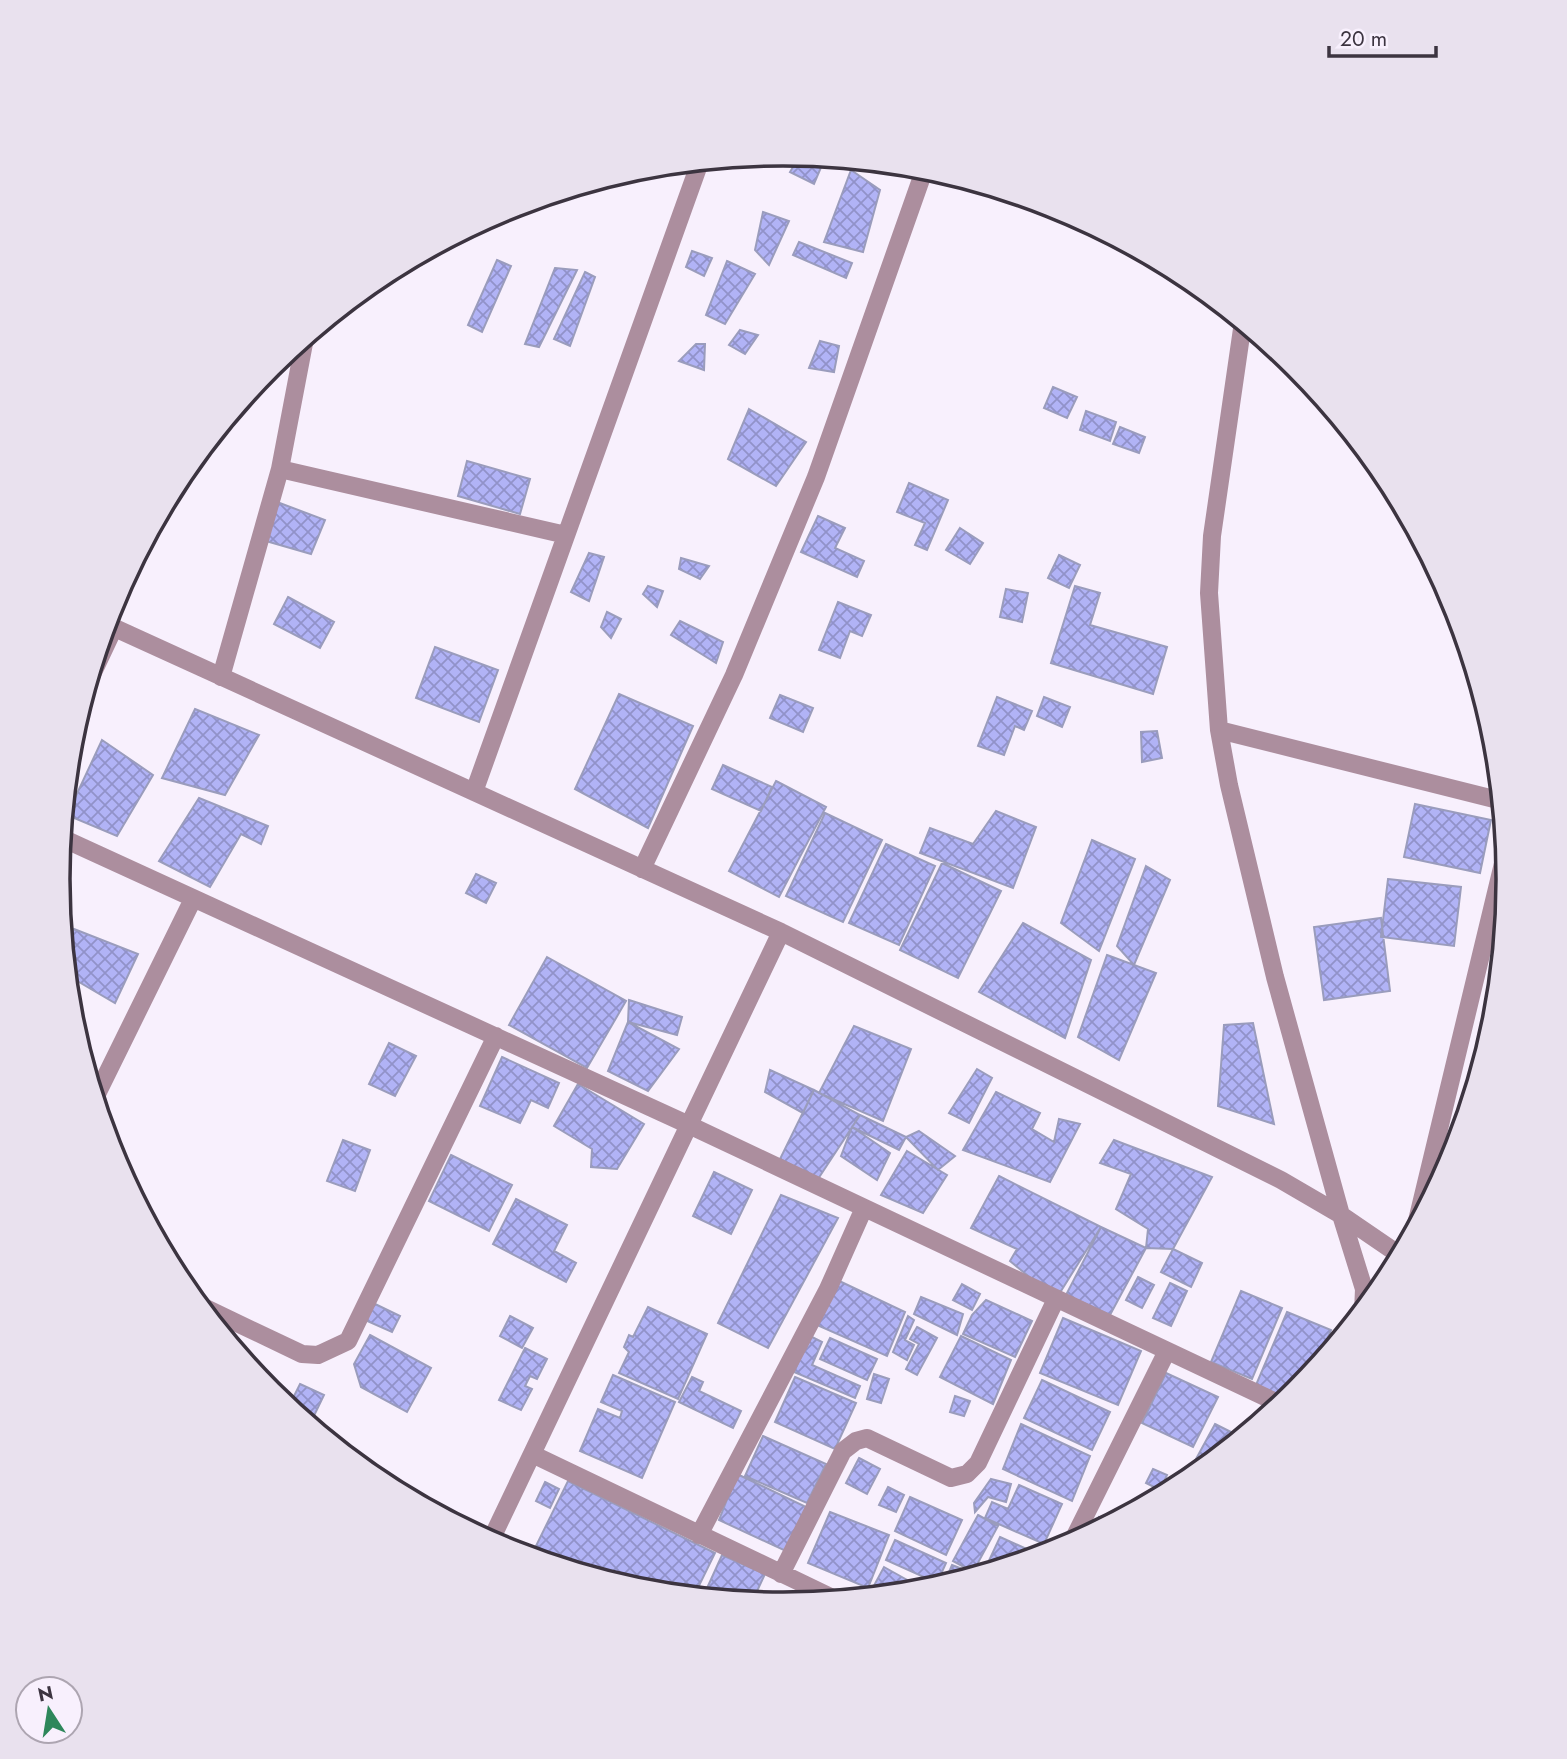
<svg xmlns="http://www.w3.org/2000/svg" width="1567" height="1759" font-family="Jost,sans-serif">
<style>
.building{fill:url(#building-cross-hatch);stroke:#9a9cbc;stroke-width:2}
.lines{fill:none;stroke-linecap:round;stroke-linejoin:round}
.minor{stroke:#ac8e9e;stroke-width:18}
.rim{fill:none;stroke:#3c3440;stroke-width:3.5}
</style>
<defs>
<pattern id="building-cross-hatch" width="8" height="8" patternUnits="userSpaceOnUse" patternTransform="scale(1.75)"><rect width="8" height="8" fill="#b1b3f6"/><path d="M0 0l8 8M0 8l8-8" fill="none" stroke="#9192c9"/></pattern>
</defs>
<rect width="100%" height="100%" fill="#f8f0fd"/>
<path class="building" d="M800,155L822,165L814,184L790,172Z
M851,170L880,190L863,252L824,242Z
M763,212L789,221L769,265L755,250Z
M799,242L852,263L846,278L793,255Z
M692,251L712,258L704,276L686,267Z
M497,260L511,266L482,332L468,325Z
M727,261L755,274L725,324L706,315Z
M555,268L577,270L539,347L525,344Z
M585,272L595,277L570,346L554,339Z
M740,330L758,335L745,354L729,345Z
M820,341L839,346L834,372L809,368Z
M696,344H705L704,370L679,361Z
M1053,387L1077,397L1067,418L1044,408Z
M749,409L806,442L776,486L728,459Z
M1086,411L1116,422L1110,441L1080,430Z
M1342,422L1355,437L1339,433Z
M1120,427L1145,437L1139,453L1113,444Z
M467,461L530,479L520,514L458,496Z
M909,483L948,500L927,550L915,545L925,523L897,512Z
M277,502L325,520L311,554L266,541Z
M818,516L845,528L835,548L864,561L857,577L801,552Z
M960,528L983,543L970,564L946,550Z
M589,553L604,557L589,601L571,592Z
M1059,555L1080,565L1069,588L1048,578Z
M681,558L709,566L700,579L679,569Z
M648,586L663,591L657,607L643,594Z
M1075,586L1100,593L1090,625L1167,647L1153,694L1051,663Z
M1006,589L1028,593L1022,622L1000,617Z
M288,597L334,622L320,648L274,624Z
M838,602L871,615L862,636L850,631L840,658L819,650Z
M607,612L621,619L611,638L601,627Z
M680,621L723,642L716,663L671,635Z
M435,647L498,670L479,722L416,698Z
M619,694L693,726L648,828L575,789Z
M780,695L813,708L803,732L770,718Z
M997,697L1032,711L1024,730L1015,726L1004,755L978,746Z
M1044,697L1070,707L1062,727L1037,716Z
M195,709L259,735L225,795L162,778Z
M1157,731L1162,758L1142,762L1141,732Z
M102,740L153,775L117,836L67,815Z
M723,765L772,787L761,811L712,789Z
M776,781L826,807L779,897L729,871Z
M199,798L268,826L261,844L241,834L210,887L159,861Z
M1415,804L1491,820L1480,873L1404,857Z
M996,811L1036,827L1013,888L920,853L930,828L973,844Z
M825,813L882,840L843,922L786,896Z
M1092,840L1135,859L1099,951L1061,923Z
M886,844L935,866L899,945L849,923Z
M942,863L1001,891L958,978L900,950Z
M1146,866L1170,880L1134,965L1117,946Z
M476,874L496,883L486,903L466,893Z
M1388,879L1461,887L1454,946L1381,937Z
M1381,918L1390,991L1324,1000L1314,927Z
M1023,923L1091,960L1065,1038L979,992Z
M74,929L138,954L115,1003L67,975L65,948Z
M1107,955L1156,973L1119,1060L1078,1037Z
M547,957L626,1001L587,1068L509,1025Z
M629,1000L682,1017L677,1035L628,1022Z
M628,1022L679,1049L648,1091L608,1071Z
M1253,1023L1274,1124L1218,1106L1224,1025Z
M854,1026L911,1049L883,1121L819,1093Z
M389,1043L416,1056L395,1096L369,1084Z
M502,1057L559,1083L548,1108L531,1100L520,1123L480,1106Z
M977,1069L992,1078L969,1123L949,1113Z
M770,1070L814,1090L803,1113L765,1092Z
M578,1084L644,1124L617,1169L591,1167L592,1149L554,1126Z
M814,1090L860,1115L818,1179L780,1159Z
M996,1092L1040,1113L1032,1129L1054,1142L1059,1119L1080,1124L1050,1182L963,1150Z
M860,1115L906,1137L899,1150L852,1127Z
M852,1127L890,1153L877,1180L841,1156Z
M919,1131L955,1156L938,1170L906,1137Z
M343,1140L370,1150L355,1191L327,1181Z
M1114,1140L1212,1177L1173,1249L1146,1248L1148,1229L1116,1209L1131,1174L1100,1163Z
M907,1151L947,1175L923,1213L881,1195Z
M451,1155L512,1185L489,1231L429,1201Z
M714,1172L752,1190L731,1234L693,1216Z
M999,1176L1101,1227L1056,1299L1010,1261L1017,1249L971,1228Z
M781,1195L838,1218L768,1348L718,1323Z
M516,1199L567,1225L554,1251L576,1263L566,1282L493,1244Z
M1101,1227L1146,1248L1110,1315L1066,1295Z
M1173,1249L1202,1263L1191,1287L1161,1272Z
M1138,1277L1154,1285L1142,1308L1126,1300Z
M835,1279L905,1312L887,1356L817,1325Z
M1170,1283L1187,1291L1171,1326L1153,1318Z
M962,1284L980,1294L972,1310L953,1300Z
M1241,1291L1282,1308L1252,1379L1211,1362Z
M921,1297L963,1314L957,1335L914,1314Z
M986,1300L1032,1321L1015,1357L963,1334L972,1315Z
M373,1303L400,1316L392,1332L365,1320Z
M648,1307L707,1334L678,1399L619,1373L629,1352L624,1347L629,1335L633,1337Z
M1287,1312L1331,1330L1314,1372L1289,1399L1256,1385Z
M510,1316L533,1328L522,1348L500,1336Z
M908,1316L914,1320L905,1340L914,1345L907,1360L893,1352Z
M1063,1318L1141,1351L1118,1405L1040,1373Z
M917,1327L937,1338L917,1375L906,1369L919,1344L910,1339Z
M370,1335L431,1368L407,1412L361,1387L354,1364Z
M810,1336L822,1342L812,1365L860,1386L855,1398L794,1372Z
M961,1336L1011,1360L993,1404L940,1377Z
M830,1338L877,1359L867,1380L820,1359Z
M525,1348L547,1359L537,1379L530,1376L525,1386L532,1389L521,1410L499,1400Z
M1166,1373L1218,1397L1193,1447L1142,1423Z
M874,1374L889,1379L881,1403L867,1399Z
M613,1375L675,1402L642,1478L580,1451L598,1409L620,1418L622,1411L601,1402Z
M692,1377L703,1382L699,1391L741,1411L733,1428L679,1402Z
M795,1377L856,1403L835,1449L775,1422Z
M1042,1380L1110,1412L1092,1450L1024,1418Z
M300,1384L324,1395L312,1420L288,1408Z
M955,1396L970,1401L964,1416L950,1412Z
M1021,1424L1090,1456L1072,1501L1003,1469Z
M1215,1424L1235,1434L1226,1451L1198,1474L1190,1470Z
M763,1436L826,1464L807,1503L745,1476Z
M859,1458L880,1469L867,1494L846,1483Z
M1153,1469L1167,1475L1160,1490L1146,1483Z
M737,1474L806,1507L788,1552L719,1520Z
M991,1479L1011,1484L1006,1502L988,1497L975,1512L974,1503Z
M568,1481L715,1553L694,1596L642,1591L582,1573L534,1550Z
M545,1482L559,1489L550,1508L536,1501Z
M1019,1485L1062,1504L1044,1544L985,1518L992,1502L1008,1509Z
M888,1487L904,1495L896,1512L879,1505Z
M910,1497L962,1520L946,1555L895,1531Z
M830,1512L889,1535L868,1588L808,1563Z
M978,1515L998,1526L973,1572L953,1561Z
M1099,1517L1112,1523L1091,1534Z
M1000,1537L1040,1555L1039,1557L990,1572L985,1569Z
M895,1540L946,1563L937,1583L886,1560Z
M722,1555L765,1574L752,1602L703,1597Z
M952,1565L978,1575L943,1586Z
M884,1567L927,1591L880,1596L871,1591Z"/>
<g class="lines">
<path class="minor" d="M1243,322L1212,536L1209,593L1219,730L1229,785L1275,977L1341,1215L1364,1289L1363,1312
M280,469L566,535
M106,624L781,932L1281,1180L1341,1215L1401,1256
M221,677L280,469L305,338
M89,681L114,628
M1219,730L1502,801
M474,792L700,162
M62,838L689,1125L1282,1405
M642,869L734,675L816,477L925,168
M95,1098L193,899
M1414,1233L1506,851
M197,1304L302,1354L318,1355L348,1341L496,1036
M532,1454L837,1600
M699,1535L828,1289L864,1208
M490,1542L781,932
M1070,1546L1167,1351
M781,1574L843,1451L856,1441L867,1438L951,1478L967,1474L978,1463L1056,1299"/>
</g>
<path d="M0 0H1567V1759H0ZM70 879a713 713 0 1 1 1426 0a713 713 0 1 1-1426 0Z" fill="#e9e1ee" fill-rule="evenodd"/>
<path class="rim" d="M70 879a713 713 0 1 1 1426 0a713 713 0 1 1-1426 0Z"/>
<g transform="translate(49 1710) rotate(348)"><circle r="33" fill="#f8f0fd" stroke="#ada5b1" stroke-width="2"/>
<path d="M0-5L12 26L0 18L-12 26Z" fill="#2e875b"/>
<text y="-10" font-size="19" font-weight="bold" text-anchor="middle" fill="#3c3440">N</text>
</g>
<path d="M1329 46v10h107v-10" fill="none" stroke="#3c3440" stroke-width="3.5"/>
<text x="1340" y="46" font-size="21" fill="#3c3440" stroke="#f8f0fd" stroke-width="5" paint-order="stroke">20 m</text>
</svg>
